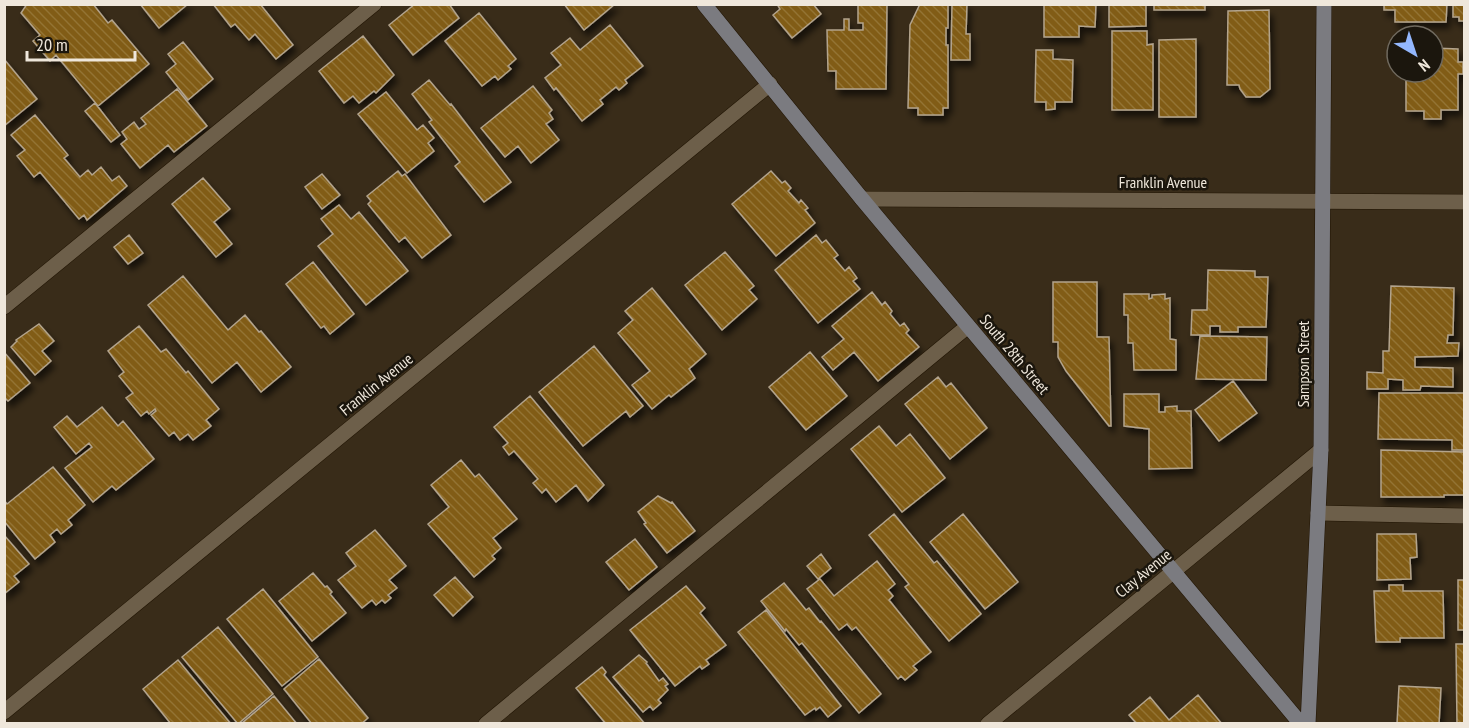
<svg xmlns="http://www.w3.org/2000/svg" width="1469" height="728" font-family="'PT Sans Narrow',sans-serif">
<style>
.building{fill:url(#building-back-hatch);stroke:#b3a48d;stroke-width:1.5;filter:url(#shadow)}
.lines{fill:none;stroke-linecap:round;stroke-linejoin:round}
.lane-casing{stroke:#201403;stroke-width:16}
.street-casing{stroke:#201403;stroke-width:16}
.secondary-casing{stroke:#201403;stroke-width:16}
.lane{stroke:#6d5f4a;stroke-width:15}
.street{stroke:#6d5f4a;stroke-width:15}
.secondary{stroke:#7b7b80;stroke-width:15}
.labels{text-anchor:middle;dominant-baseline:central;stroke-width:5;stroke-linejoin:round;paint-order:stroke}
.street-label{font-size:16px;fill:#efe7db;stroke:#1b160d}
</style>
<defs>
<pattern id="building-back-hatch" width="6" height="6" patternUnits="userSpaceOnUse" patternTransform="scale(1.5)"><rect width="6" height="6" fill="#815b12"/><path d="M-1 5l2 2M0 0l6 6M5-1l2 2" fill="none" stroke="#937334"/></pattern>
<filter id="shadow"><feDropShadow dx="3.5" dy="6" stdDeviation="3" flood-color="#0009"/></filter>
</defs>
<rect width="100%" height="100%" fill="#392c19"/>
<path class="building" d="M27,4H93L108,23L112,20L149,64L98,106L56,55L50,61L33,41L40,35L21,13Z
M140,4H188L159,28Z
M213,4H260L293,45L276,59L255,34L249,40L235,24L231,27Z
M415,4H449L459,18L413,55L389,25Z
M564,4H615L584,30Z
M777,4H813L821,14L792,38L773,15L780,9Z
M858,4H887L886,89H836V71H828L827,30H844V19H849V30H863V23H858Z
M920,4H948V28H946V45H948V108H943V115H918V108H908L910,25Z
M952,4H967L966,34H970V60H951Z
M1044,4H1096L1095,27L1079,26V37H1044Z
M1109,4H1146V26L1109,27Z
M1154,4H1205V10H1154Z
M1384,4H1447L1446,22H1395V10H1384Z
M1453,4H1464V21H1459V17H1453Z
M1269,10L1270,89L1260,97H1246L1240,89L1239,85H1227L1228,11Z
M479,13L516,59L508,66L511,69L498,80L495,76L482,86L445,41Z
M610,25L643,66L625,80L627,83L619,90L616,87L600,100L603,104L582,121L556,88L554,90L545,78L561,65L551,53L570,38L580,50Z
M1112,31H1147V45L1153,44V110H1112Z
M363,36L394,75L376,93L374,91L359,103L353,96L344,103L319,71Z
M1196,39V117H1159V40Z
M183,42L213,79L188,100L166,72L176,64L168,54Z
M1433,48L1458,49V62H1463V74H1458V110H1441V119H1424V111H1406V72H1433Z
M1036,50H1053V59L1073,60L1072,102H1055V109L1046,110V102H1035Z
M4,59L37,99L4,126Z
M429,80L450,105L451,104L511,182L484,202L455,166L460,162L429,122L432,120L412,94Z
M533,86L552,110L549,113L553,119L546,124L559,140L531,163L518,146L505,157L481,128Z
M177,89L207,126L174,152L168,145L140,168L121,144L127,139L122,132L134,122L139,129L146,124L141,118Z
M386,92L417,130L423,125L434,138L428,143L434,151L407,173L358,114Z
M95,103L120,135L111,142L85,111Z
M35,115L68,155L64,158L80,177L88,170L92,175L101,167L112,181L119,176L127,186L87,220L84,215L79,219L40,172L34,177L17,156L25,150L11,135Z
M398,171L402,176L405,174L451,235L422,258L405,237L399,242L368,204L371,201L367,196Z
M771,171L782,183L785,181L791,188L788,191L799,203L801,200L808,208L805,210L815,223L776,256L732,204Z
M322,174L340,195L322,209L305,187Z
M203,178L230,209L214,222L232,244L216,257L172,204Z
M339,205L351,219L359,212L408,271L366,305L318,246L333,234L321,219Z
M129,235L143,253L128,264L114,247Z
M816,235L822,243L826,240L838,255L834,258L845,271L849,267L857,278L853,281L860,289L818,323L775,270Z
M725,252L754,286L749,290L757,299L722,330L685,285Z
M313,262L354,314L330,334L324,326L321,328L286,284Z
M1208,270L1255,271V277H1268L1266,327H1238V332H1220V326H1210V335H1191L1192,310H1207Z
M183,276L228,330L245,315L259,332L261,331L291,367L261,392L237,362L212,383L148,305Z
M1053,282H1097V337H1109L1111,426H1109L1066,371L1058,357V342H1053Z
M1391,286L1454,288L1453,335H1448L1447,343H1459L1458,356L1415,357V367L1453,368V387L1421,386L1420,390H1403V380L1388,379V389H1367V372L1383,373V351H1389Z
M652,288L706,354L689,369L695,378L671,397L669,395L652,409L632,385L650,371L618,333L633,320L625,311Z
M872,292L882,305L885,302L892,311L890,314L900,326L904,323L909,330L906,333L919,347L878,381L854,352L833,370L822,357L844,339L832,326Z
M1124,294H1149V299L1152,298V295L1165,294V299L1170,298V339L1176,340V370H1134L1133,343H1128V315H1124Z
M39,324L54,341L42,351L51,361L35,375L11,347L17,341L16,340Z
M139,326L161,352L166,349L186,373L188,371L219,409L206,420L211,426L193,440L188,434L180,440L174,432L169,436L151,415L156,411L155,409L149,414L147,411L141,416L126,398L133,393L119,376L124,372L108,351Z
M1200,336L1267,337L1266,380L1196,379Z
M594,346L643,406L630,417L626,411L583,446L539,392Z
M4,352L30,383L8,401L4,397Z
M810,352L847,396L806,430L769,387Z
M938,377L946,387L951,383L987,428L950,459L905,404Z
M1233,381L1257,413L1219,441L1195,410Z
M1379,393H1464V450H1452V440L1378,439Z
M1124,394H1159V412H1165V407L1177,406V411H1191L1192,468L1149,469V429L1124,426Z
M530,396L604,485L588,501L576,485L556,502L546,489L542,493L533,483L538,479L514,451L509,455L503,447L508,443L494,427Z
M102,407L118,426L123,421L154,459L116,490L112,486L93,502L65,468L92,447L89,443L76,454L54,427L67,416L77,427Z
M879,426L896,446L910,434L945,478L902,512L851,449Z
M1381,450L1464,452V495H1444V497H1381Z
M461,460L475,477L479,474L517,519L493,538L501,548L492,556L495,559L474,577L428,524L449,507L431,485Z
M53,467L85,505L68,520L72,525L61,534L57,529L50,535L55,542L35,559L4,521V500L7,504Z
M658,496L671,503L672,502L695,531L667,553L644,524L646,523L638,512Z
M894,514L934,563L937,561L981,614L949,641L905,587L909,584L869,535Z
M963,514L1018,582L985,609L930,542Z
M375,530L406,566L389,580L397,588L388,595L391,598L385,603L382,600L376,605L372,600L362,608L338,580L356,566L346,553Z
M1377,534H1416L1417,557L1410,558L1411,579L1377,580Z
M4,535L29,564L14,576L19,582L4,594Z
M635,539L657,567L629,590L606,562Z
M821,554L831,568L818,579L807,566Z
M877,561L895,584L888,590L893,596L889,600L931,652L913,666L917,670L905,680L901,676L898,679L856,627L852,630L847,624L839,630L807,589L820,579L834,596Z
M313,573L325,587L327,586L332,592L330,594L346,613L312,641L279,601Z
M455,577L473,597L453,616L434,595Z
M1458,580H1464V630H1458Z
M784,583L806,610L809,608L820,622L821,621L881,694L859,713L802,643L799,645L786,629L785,631L761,601Z
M1389,585H1403V591H1443L1444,638H1400V642H1376L1374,591H1389Z
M686,586L705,608L700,613L726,645L706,660L709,664L702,669L700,666L675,686L630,630Z
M263,589L318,657L282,686L227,619Z
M766,610L841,706L828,717L820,707L816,710L815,708L805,715L738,632Z
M218,627L273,694L238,724L182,657Z
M1456,644H1464V724H1457Z
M639,655L647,662L646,663L659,681L663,678L668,684L665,686L668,690L658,700L661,703L653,710L650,706L643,712L613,677Z
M319,659L368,718L361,724H312L284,689Z
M178,660L231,724H171L143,689Z
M602,667L606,672L604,675L645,724H606L576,688Z
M1399,686L1441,688L1439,724H1397Z
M1198,695L1222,724H1137L1129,715L1150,697L1169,720Z
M274,696L297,724H241Z"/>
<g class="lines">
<g class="lane-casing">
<path id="lane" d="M4,307L374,4
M1318,513L1464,516
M486,724L968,326"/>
</g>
<g class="street-casing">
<path id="street" d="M862,199L1464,202
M4,712L770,84
M988,724L1321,450"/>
</g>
<g class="secondary-casing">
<path id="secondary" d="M704,4L862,199L1301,724
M1308,724L1321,450L1324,4"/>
</g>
<use href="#lane" class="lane"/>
<use href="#street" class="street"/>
<use href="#secondary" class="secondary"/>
</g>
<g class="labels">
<g class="street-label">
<text x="1163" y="182">Franklin Avenue</text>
<text transform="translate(1015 354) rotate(50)">South 28th Street</text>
<text transform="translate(1303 364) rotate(-90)">Sampson Street</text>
<text transform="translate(376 384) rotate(-39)">Franklin Avenue</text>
<text transform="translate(1143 573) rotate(-39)">Clay Avenue</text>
</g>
</g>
<rect width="1469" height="728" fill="none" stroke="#efe7db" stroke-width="12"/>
<g transform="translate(1415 54) rotate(141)"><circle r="28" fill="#1b160d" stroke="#706a5f" stroke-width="1.5"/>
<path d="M0-4.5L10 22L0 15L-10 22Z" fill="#93b7fd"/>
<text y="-9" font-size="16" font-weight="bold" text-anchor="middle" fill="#efe7db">N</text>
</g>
<path d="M27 51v9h108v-9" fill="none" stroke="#efe7db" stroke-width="3"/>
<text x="36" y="51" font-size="18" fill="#efe7db" stroke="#1b160d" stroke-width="4.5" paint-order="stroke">20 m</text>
</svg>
